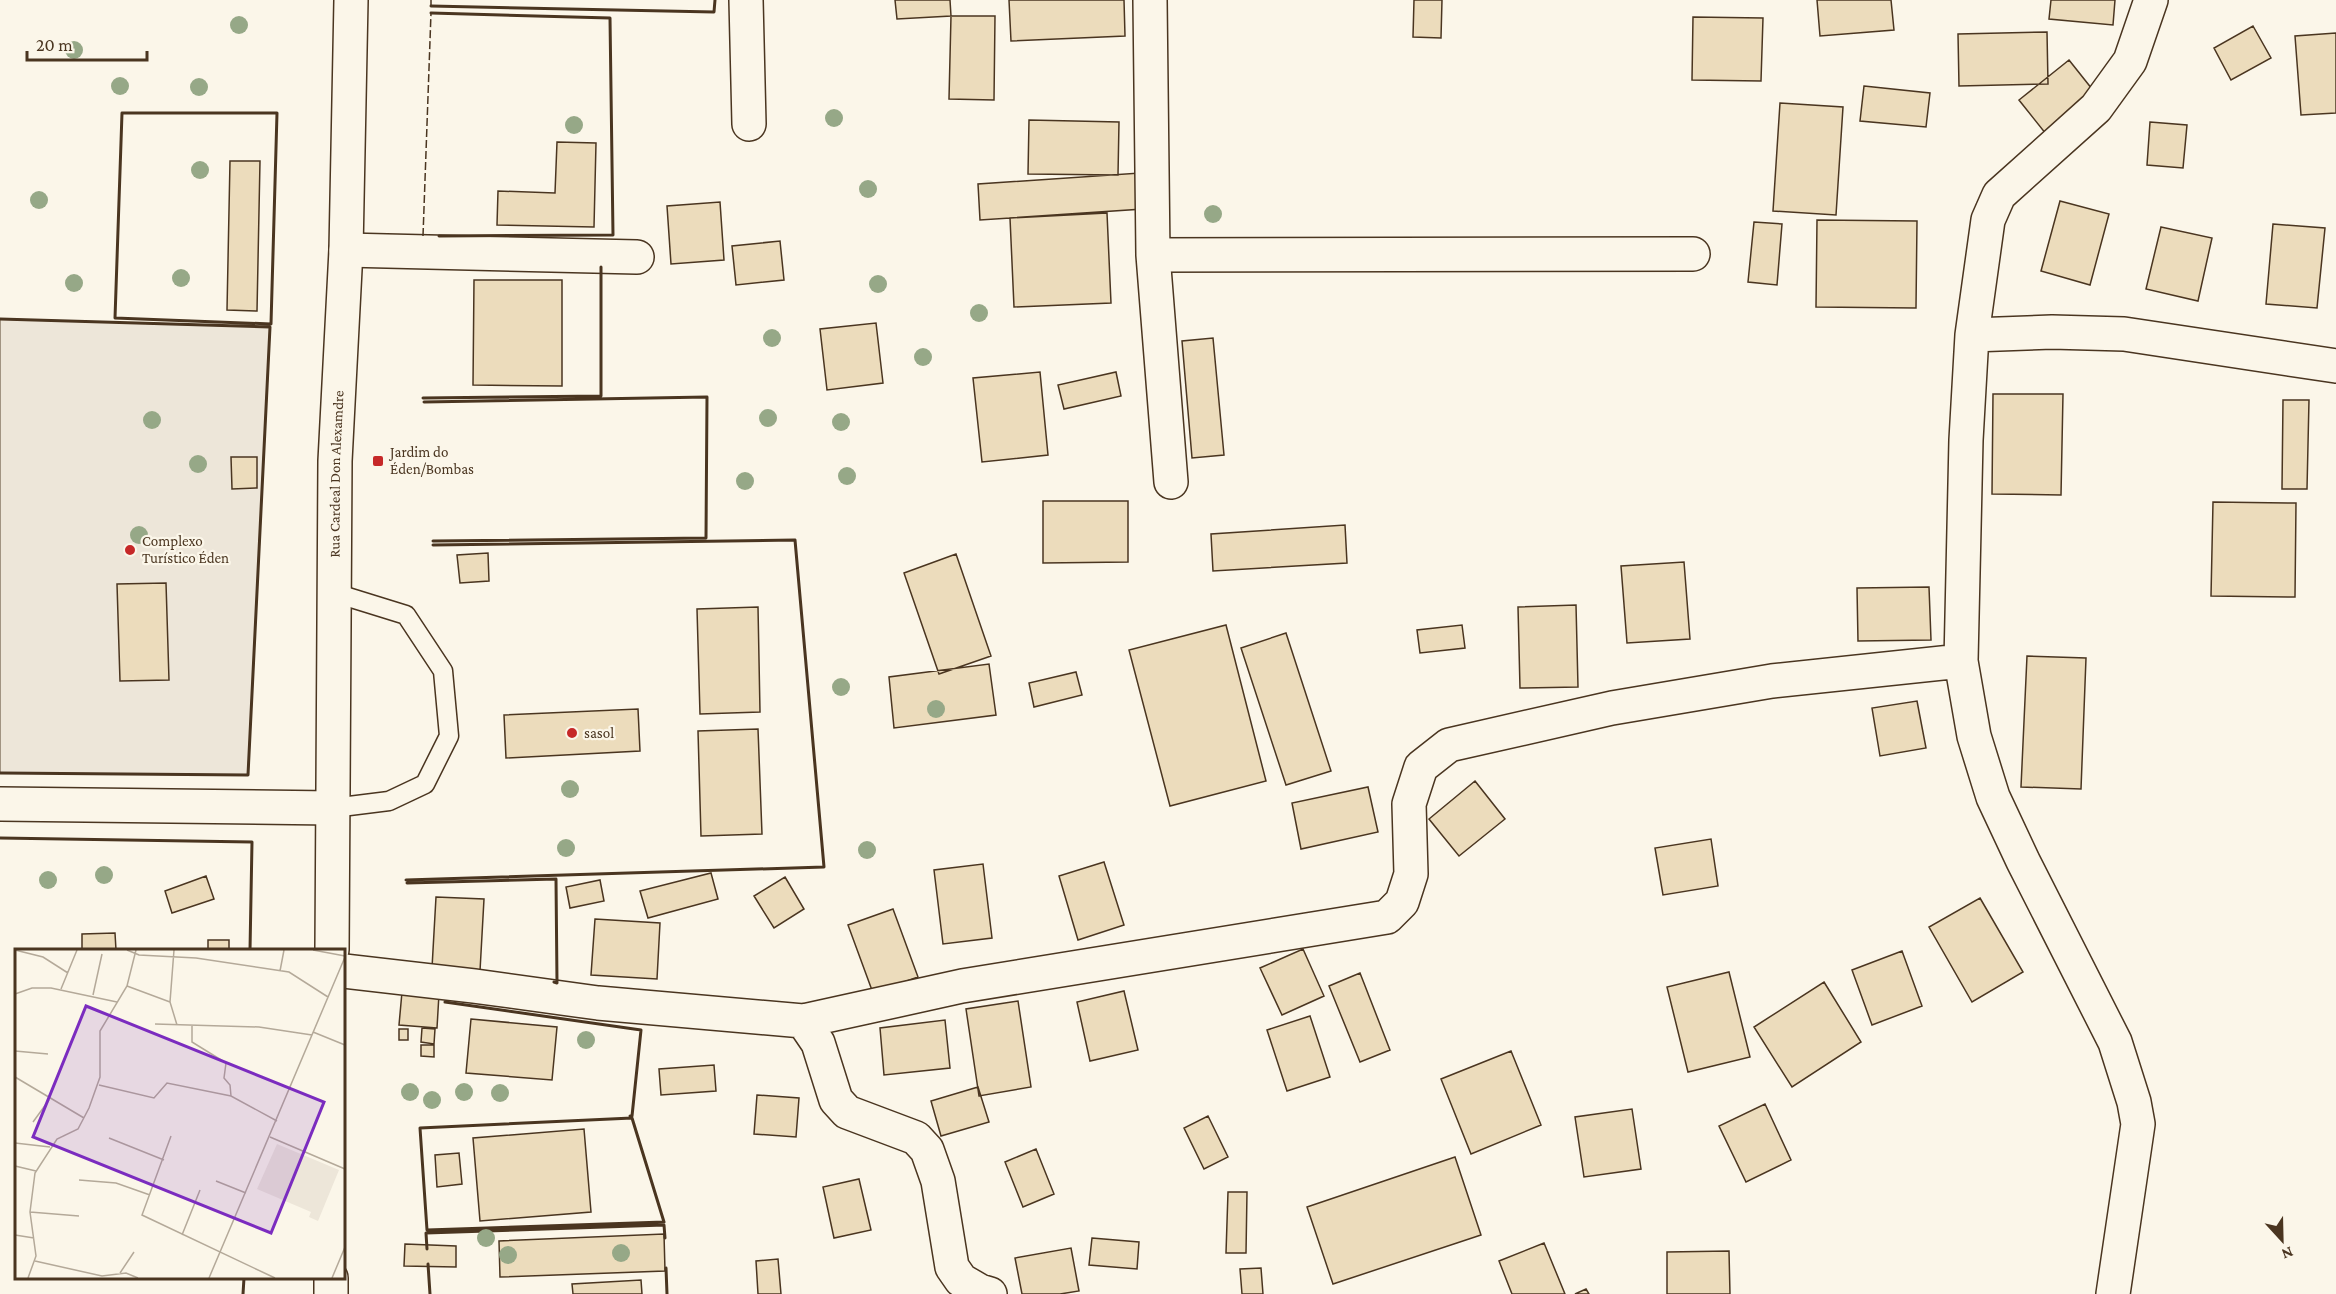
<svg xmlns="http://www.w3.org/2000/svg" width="2336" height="1294" font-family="'Crimson Pro',serif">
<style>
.green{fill:#ede6d9;stroke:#887966;stroke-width:1.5}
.building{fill:#ecdcbc;stroke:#4a3520;stroke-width:1.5}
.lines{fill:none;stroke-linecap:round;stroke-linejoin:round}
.lane-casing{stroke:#4a3520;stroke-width:21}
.street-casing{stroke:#4a3520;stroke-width:36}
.secondary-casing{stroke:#4a3520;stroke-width:36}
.lane{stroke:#fbf6e9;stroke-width:18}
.street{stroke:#fbf6e9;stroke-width:33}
.secondary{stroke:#fbf6e9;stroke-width:33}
.fence{stroke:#4a3520;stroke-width:1.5;stroke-dasharray:8 3;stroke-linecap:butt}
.wall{stroke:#4a3520;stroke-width:3}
.tree{fill:#96a887}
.poi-dot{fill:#c62828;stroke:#fbf6e9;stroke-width:2}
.labels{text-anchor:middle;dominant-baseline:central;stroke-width:4.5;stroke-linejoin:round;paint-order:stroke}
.poi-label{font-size:15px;fill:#4a3520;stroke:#fbf6e9;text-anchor:start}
.street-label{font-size:15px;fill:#4a3520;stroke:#fbf6e9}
.inset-road{fill:none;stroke:#b4a999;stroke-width:1.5}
.view{fill:#7b2cbf;fill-opacity:0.15;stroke:#7b2cbf;stroke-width:3}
.inset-edge{fill:none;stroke:#4a3520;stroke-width:3}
</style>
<rect width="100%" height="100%" fill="#fbf6e9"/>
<path class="green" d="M0,319L270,327L248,775L0,773Z"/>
<path class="building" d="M895,0H950L951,16L897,19Z
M1009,0H1124L1125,36L1011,41Z
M1414,0H1442L1441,38L1413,37Z
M1817,0H1891L1894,30L1820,36Z
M2051,0H2115L2113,25L2049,19Z
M951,16H995L994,100L949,99Z
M1693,17L1763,18L1761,81L1692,80Z
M2253,26L2271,58L2231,80L2214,48Z
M2047,32L2048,84L1959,86L1958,34Z
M2336,33V113L2301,115L2295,36Z
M2069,60L2096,94L2046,134L2019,100Z
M1864,86L1930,93L1926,127L1860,121Z
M1780,103L1843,107L1836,215L1773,211Z
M1029,120L1119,122L1118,175L1028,174Z
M2150,122L2187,125L2183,168L2147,165Z
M557,142L596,143L594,227L497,225L498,191L555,193Z
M230,161H260L257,311L227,310Z
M1140,173L1143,209L980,220L978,184Z
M2060,201L2109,214L2090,285L2041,271Z
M720,202L724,260L671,264L667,206Z
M1107,213L1111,303L1014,307L1010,218Z
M1817,220L1917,221L1916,308L1816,307Z
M1754,222L1782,224L1777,285L1748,282Z
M2273,224L2325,228L2317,308L2266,304Z
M2161,227L2212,238L2198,301L2146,289Z
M780,241L784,280L736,285L732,246Z
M474,280H562V386L473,385Z
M876,323L883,383L827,390L820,329Z
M1213,338L1224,455L1192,458L1182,341Z
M1040,372L1048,455L982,462L973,378Z
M1116,372L1121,396L1064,409L1058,385Z
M1993,394H2063L2061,495L1992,494Z
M2283,400H2309L2307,489H2282Z
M231,457H257V488L232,489Z
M1043,501H1128V562L1043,563Z
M2213,502L2296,503L2295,597L2211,596Z
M1345,525L1347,563L1213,571L1211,534Z
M488,553L489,581L460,583L457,555Z
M956,554L991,656L939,674L904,573Z
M1684,562L1690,639L1627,643L1621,566Z
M166,583L169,680L120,681L117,584Z
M1929,587L1931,640L1858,641L1857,588Z
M1576,605L1578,687L1520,688L1518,607Z
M758,607L760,712L700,714L697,609Z
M1226,625L1266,781L1170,806L1129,650Z
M1462,625L1465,648L1420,653L1417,630Z
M1286,633L1331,771L1286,785L1241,648Z
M2027,656L2086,658L2081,789L2021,787Z
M989,664L996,715L894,728L889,677Z
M1076,672L1082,695L1034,707L1029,683Z
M1917,701L1926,748L1880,756L1872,708Z
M638,709L640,751L506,758L504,715Z
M758,729L762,834L701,836L698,731Z
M1475,781L1505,819L1459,856L1429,819Z
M1368,787L1378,832L1301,849L1292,803Z
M1711,839L1718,886L1663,895L1655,848Z
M1104,862L1124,925L1078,940L1059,876Z
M983,864L992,938L943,944L934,870Z
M711,873L718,899L648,918L640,891Z
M206,876L214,899L172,913L165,891Z
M785,877L804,909L774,928L754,896Z
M600,880L604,901L570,908L566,887Z
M436,897L484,899L480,971L432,968Z
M1980,898L2023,972L1972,1002L1929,927Z
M893,909L918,977L873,993L848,925Z
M595,919L660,923L657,979L591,975Z
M115,933L116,950H82V934Z
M208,940H229V950H208Z
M1303,949L1324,996L1282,1015L1260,968Z
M1902,951L1922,1006L1872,1025L1852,970Z
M1729,972L1750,1057L1688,1072L1667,987Z
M1360,973L1390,1050L1360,1062L1329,986Z
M1824,982L1861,1042L1792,1087L1754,1027Z
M1124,991L1138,1050L1090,1061L1077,1002Z
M402,992L439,994L437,1028L399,1025Z
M1018,1001L1031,1087L979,1096L966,1009Z
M1310,1016L1330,1077L1287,1091L1267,1030Z
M471,1019L557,1027L552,1080L466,1073Z
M945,1020L950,1068L884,1075L880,1028Z
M422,1028L435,1029L434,1044L421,1042Z
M399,1029H408V1040H399Z
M421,1045H434V1057L421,1056Z
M1511,1051L1541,1125L1471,1154L1441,1079Z
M714,1065L716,1091L661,1095L659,1069Z
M978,1087L989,1122L941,1136L931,1101Z
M757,1095L799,1098L796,1137L754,1134Z
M1765,1104L1791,1160L1746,1182L1719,1126Z
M1632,1109L1641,1169L1584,1177L1575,1117Z
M1208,1116L1228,1157L1204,1169L1184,1128Z
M584,1129L591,1212L480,1221L473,1138Z
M1036,1149L1054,1194L1023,1207L1005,1162Z
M459,1153L462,1184L437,1187L435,1155Z
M1455,1157L1481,1235L1333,1284L1307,1207Z
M859,1179L871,1230L834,1238L823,1187Z
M1228,1192H1247L1246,1253H1226Z
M664,1234L665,1271L500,1277L499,1241Z
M1092,1238L1139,1242L1137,1269L1089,1265Z
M1544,1243L1565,1294H1512L1499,1261Z
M405,1244L456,1246V1267L404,1266Z
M1071,1248L1079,1291L1060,1294H1022L1015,1258Z
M1729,1251L1730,1294H1667V1252Z
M778,1259L781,1294H758L756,1261Z
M1261,1268L1263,1294H1242L1240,1269Z
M641,1280L642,1294H573L572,1284Z
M1586,1289L1589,1294H1575Z"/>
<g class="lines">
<g class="lane-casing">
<path id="lane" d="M333,808L389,801L425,784L449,736L443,671L406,615L335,593"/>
</g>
<g class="street-casing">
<path id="street" d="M746,0L749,124
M1150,0L1153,255L1171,482
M346,250L637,257
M1153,255L1693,254
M1972,335L2052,332L2124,334L2336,366
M0,804L333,808
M344,971L474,986L598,1003L803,1021L962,986L1387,917L1402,902L1411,874L1409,804L1421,767L1449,745L1612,708L1772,681L1961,661
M803,1021L818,1043L836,1100L847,1112L916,1138L927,1150L938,1181L952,1267L961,1280L980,1291L990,1294
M2113,1294L2138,1124L2134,1102L2115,1042L2023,861L1993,797L1974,736L1961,661L1966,440L1972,335L1988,220L1999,195L2096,108L2130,61L2151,0"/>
</g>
<g class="secondary-casing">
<g id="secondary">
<path id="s1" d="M332,950L335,461L346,250L351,0"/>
<path d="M331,1294V1278"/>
</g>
</g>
<use href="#lane" class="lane"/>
<use href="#street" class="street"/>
<use href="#secondary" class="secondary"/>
<path class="fence" d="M431,6V0
M423,236L431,13"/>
<path class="wall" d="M431,6L714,12L715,0
M431,13L610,18L613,235L439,236
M122,113H277L271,324L115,318Z
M0,319L270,327L248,775L0,773
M423,398L601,396V267
M424,402L707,397L706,538L433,541
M0,838L252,842L250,950
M406,880L824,867L795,540L433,545
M407,883L556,879L557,983L554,982
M445,1002L641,1030L632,1116H630
M632,1118L664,1222L427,1230L420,1128Z
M427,1249L426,1233L664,1225L665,1238
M428,1264L430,1294
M666,1268L667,1294
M243,1294L244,1278"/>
</g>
<g class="tree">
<circle cx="239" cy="25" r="9"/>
<circle cx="74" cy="50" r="9"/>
<circle cx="120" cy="86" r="9"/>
<circle cx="199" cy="87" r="9"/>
<circle cx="834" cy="118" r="9"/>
<circle cx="574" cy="125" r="9"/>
<circle cx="200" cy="170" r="9"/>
<circle cx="868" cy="189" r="9"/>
<circle cx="39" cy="200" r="9"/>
<circle cx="1213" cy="214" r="9"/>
<circle cx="181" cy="278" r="9"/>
<circle cx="74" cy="283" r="9"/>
<circle cx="878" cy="284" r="9"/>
<circle cx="979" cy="313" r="9"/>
<circle cx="772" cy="338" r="9"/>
<circle cx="923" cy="357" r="9"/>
<circle cx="768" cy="418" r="9"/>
<circle cx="152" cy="420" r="9"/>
<circle cx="841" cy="422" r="9"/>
<circle cx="198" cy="464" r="9"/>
<circle cx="847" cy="476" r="9"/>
<circle cx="745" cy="481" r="9"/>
<circle cx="139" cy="535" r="9"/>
<circle cx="841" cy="687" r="9"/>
<circle cx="936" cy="709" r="9"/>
<circle cx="570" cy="789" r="9"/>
<circle cx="566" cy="848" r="9"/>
<circle cx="867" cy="850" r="9"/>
<circle cx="104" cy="875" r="9"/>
<circle cx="48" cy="880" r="9"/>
<circle cx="586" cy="1040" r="9"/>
<circle cx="410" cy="1092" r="9"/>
<circle cx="464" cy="1092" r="9"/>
<circle cx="500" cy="1093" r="9"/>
<circle cx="432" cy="1100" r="9"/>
<circle cx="486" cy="1238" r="9"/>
<circle cx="621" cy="1253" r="9"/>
<circle cx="508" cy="1255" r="9"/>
</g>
<g class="poi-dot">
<rect x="372" y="455" width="12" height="12" rx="3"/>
<circle cx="130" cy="550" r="6"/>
<circle cx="572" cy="733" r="6"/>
</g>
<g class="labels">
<g class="poi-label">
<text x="390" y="452">Jardim do<tspan x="390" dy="17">Éden/Bombas</tspan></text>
<text x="142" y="541">Complexo<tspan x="142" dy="17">Turístico Éden</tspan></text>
<text x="584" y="733">sasol</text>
</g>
<g class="street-label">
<text stroke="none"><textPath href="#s1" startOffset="476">Rua Cardeal Don Alexamdre</textPath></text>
</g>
</g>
<g transform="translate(15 949)">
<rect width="330" height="330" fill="#fbf6e9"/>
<path d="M262,195L324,221L303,272L294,268L296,263L242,240Z" fill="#ede6d9"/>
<path class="inset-road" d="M0,1L28,8L53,24M112,1L124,6L181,9L274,23L313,48M159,1L155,53L162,76M298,1L330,7M265,22L269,1M112,37L155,53M46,40L62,1M0,45L17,39H36L102,53M78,46L87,5M140,75L244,78L297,86M177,76V93L211,114L209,129L215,136L216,147M298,83L330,96M0,102L33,105M0,128L69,169M84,136L139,149L152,134L216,147L262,172M18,173L34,151M156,187L127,266L260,329M255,188L330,220M94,189L149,211M0,194L35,198M0,217L21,222M64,231L101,234L135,246M201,232L231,244M15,263L64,267M0,286L19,289M167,286L185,241M20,312L87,327L111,324L123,329M105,324L119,303M13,329L21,307L15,263L20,224L42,190L63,180L74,159L85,128V82L112,37L121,1M194,329L330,8M317,329L330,298"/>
<path class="view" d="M71,57L309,153L256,284L18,188Z"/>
<rect width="330" height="330" class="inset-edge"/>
</g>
<g transform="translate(2282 1240) rotate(158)" stroke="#fbf6e9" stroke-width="4.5" paint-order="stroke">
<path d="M0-4.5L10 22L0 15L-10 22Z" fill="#4a3520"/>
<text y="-9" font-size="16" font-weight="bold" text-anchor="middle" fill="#4a3520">N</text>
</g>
<path d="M27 51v9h120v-9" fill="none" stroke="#4a3520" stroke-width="3"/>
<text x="36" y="51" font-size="18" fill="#4a3520" stroke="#fbf6e9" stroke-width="4.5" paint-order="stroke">20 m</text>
</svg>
